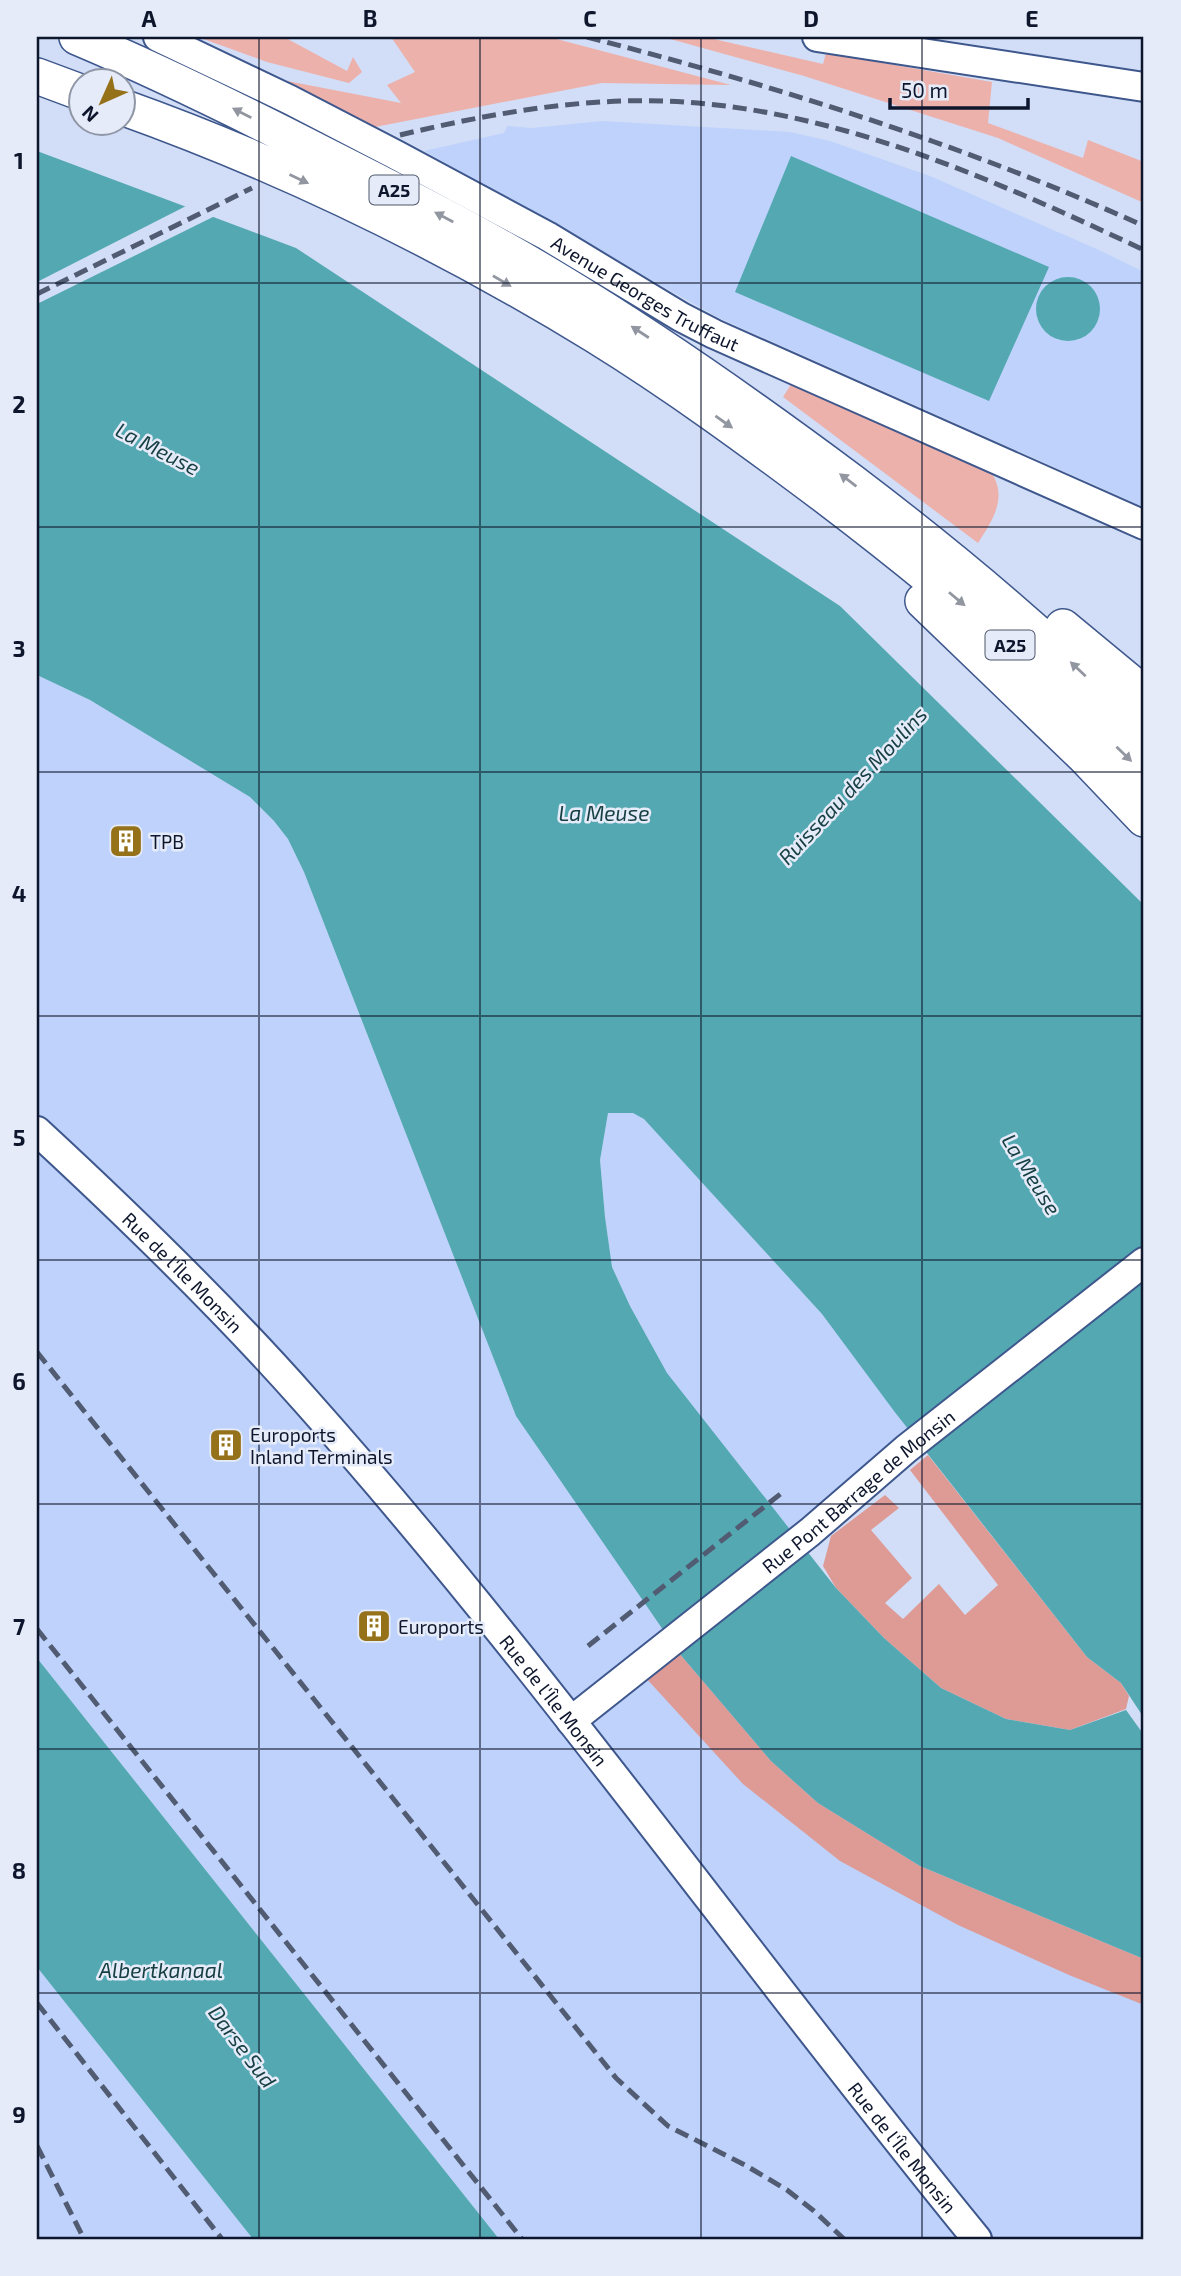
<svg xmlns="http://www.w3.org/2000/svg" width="1181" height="2276" font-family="'Exo 2',sans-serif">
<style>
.built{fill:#bed2fb}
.green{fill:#ecb1ab}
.forest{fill:#de9a95}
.water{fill:#53a8b1}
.pier{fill:#d2def7}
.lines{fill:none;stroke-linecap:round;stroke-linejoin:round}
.secondary-casing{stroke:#3e578c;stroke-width:32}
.highway-casing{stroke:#3e578c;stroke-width:38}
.secondary{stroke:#fff;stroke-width:28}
.highway{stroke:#fff;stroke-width:35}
.rail{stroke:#515b72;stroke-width:5;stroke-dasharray:14 7;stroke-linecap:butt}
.oneway{fill:#9296a0}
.grid{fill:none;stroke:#0d162c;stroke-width:2;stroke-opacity:0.55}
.labels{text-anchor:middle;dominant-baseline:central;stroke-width:5;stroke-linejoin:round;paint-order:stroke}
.shield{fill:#e5ebf8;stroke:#4e5669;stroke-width:2}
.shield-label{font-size:18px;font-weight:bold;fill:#0d162c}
.street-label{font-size:19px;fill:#0d162c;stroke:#e5ebf8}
.poi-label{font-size:19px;fill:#0d162c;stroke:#e5ebf8;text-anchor:start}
.water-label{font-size:21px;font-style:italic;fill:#163f43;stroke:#e5ebf8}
.neatline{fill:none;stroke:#0d162c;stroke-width:2.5}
.grid-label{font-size:23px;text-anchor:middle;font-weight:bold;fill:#0d162c}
</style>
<rect width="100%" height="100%" fill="#d2def7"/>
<path class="built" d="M603,121L790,132L830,141L930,176L1099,250L1144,272V507L717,317L424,151L504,133L507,126L531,128Z
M37,675L90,700L250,797L274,821L288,839L304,872L516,1416L667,1373L630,1306L612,1267L605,1217L600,1160L608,1113H633L644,1118L822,1314L916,1438L803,1518L663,1631L920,1866L1144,1959V2239H499L37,1658Z
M37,1967L253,2239H37Z"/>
<path class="green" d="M198,37H284L347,71L353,57L362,72L349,83L267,62Z
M391,37H549L731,85L602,83L375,127L282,80L401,103L387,85L415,72Z
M663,37H705L823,64L826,53L992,82L988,123L1083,158L1088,140L1144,162V203L998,138L804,76Z
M793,381L991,472C1008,497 993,520 978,543L783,397Z"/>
<path class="forest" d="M928,1455L1087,1657L1121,1683L1129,1696L1126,1709L1070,1730L1006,1719L941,1688L884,1638L836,1588L823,1566L831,1536L885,1495L899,1508L871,1530L912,1578L885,1603L903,1619L939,1584L965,1615L998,1585L910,1470Z
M679,1653L771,1761L818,1803L920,1866L1144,1959V2005L1069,1975L958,1925L840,1861L743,1784L645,1677Z"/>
<path class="water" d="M37,151L296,248L840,606L1144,905V1718L1121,1683L1087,1657L894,1411L822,1314L644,1119L633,1113H608L600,1160L605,1217L612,1267L630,1306L667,1373L836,1588L884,1638L941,1688L1006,1719L1070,1730L1126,1710L1144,1735V1959L920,1866L818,1803L771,1761L679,1653L516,1416L304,872L288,839L274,821L250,797L90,700L37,675Z
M791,156L1049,267L989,401L735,292Z
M1036 309a32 32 0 1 1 64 0a32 32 0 1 1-64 0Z
M37,1658L499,2239H253L37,1967Z"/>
<path class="pier" d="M190,204L217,215L37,304V282Z"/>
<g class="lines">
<g class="secondary-casing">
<g id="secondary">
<path id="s1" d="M158,37L290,100L396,155L547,236L681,317L714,334L1144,525"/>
<path d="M817,37L1144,87"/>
<path id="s2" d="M37,1131C130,1217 221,1305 305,1400C544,1668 750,1962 977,2239"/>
<path id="s3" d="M571,1721L810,1532L906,1449L1144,1262"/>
</g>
</g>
<g class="highway-casing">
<path id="highway" d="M77,37C160,72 241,112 321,153C402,194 483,235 560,282C661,343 757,411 852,482C955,560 1053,642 1144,734
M37,76L80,92
M122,107C287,166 446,244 595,335C676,385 752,441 828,498C940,583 1047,673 1144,774
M923,601L1084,756L1144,819
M1063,627L1144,694"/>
</g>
<use href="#secondary" class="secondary"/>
<use href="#highway" class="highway"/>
<path class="rail" d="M587,37C776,86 965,145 1144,226
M400,135C488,114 576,98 667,101C835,108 995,180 1144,250
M37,294L252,188
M37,1352L616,2078L668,2126L745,2165L787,2190L814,2211L844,2239
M37,1629L522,2239
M588,1646L783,1492
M37,2003L222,2239
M37,2146L84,2239"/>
</g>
<defs><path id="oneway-solid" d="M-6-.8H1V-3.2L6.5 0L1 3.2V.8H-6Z" transform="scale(1.75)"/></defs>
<g class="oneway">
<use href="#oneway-solid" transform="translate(242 113) rotate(-153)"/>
<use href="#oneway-solid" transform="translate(299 179) rotate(25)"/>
<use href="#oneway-solid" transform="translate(444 217) rotate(-152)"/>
<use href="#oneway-solid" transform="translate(502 281) rotate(30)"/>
<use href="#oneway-solid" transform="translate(640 332) rotate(-147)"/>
<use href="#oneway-solid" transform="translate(724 422) rotate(35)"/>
<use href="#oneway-solid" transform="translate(848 480) rotate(-143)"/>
<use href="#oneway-solid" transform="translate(957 599) rotate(40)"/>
<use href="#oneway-solid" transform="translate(1078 669) rotate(-137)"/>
<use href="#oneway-solid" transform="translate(1124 754) rotate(44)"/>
</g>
<path class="grid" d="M259,37V2239M480,37V2239M701,37V2239M922,37V2239M37,283H1144M37,527H1144M37,772H1144M37,1016H1144M37,1260H1144M37,1504H1144M37,1749H1144M37,1993H1144"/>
<defs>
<g id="building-square" transform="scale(1.75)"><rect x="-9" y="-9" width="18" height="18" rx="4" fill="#95711a" stroke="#e5ebf8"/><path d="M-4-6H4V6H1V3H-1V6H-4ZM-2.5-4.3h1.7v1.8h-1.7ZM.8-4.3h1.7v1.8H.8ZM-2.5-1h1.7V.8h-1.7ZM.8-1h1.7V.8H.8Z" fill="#fff"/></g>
</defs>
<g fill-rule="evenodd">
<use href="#building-square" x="126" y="841"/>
<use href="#building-square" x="226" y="1445"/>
<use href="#building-square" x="374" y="1626"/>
</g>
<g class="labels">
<g class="shield">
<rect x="369.5" y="175.5" width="49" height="29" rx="5"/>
<rect x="985.5" y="630.5" width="49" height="29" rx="5"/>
</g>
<g class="shield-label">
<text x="394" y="190">A25</text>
<text x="1010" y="645">A25</text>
</g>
<g class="street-label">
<text stroke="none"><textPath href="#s1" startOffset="551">Avenue Georges Truffaut</textPath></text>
<text stroke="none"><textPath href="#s2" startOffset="203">Rue de l'Île Monsin</textPath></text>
<text stroke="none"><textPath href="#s3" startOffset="368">Rue Pont Barrage de Monsin</textPath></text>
<text stroke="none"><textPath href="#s2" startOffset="770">Rue de l'Île Monsin</textPath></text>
<text stroke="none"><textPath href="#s2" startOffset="1337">Rue de l'Île Monsin</textPath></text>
</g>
<g class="poi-label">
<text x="150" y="841">TPB</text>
<text x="250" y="1434">Euroports<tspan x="250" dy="22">Inland Terminals</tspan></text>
<text x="398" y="1626">Euroports</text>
</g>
<g class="water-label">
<text transform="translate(158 448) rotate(27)">La Meuse</text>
<text transform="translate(852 785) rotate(-47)">Ruisseau des Moulins</text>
<text x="604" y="812">La Meuse</text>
<text transform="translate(1032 1174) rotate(58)">La Meuse</text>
<text x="161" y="1969">Albertkanaal</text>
<text transform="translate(243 2046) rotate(53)">Darse Sud</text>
</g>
</g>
<rect width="1181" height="2276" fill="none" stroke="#e5ebf8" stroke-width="77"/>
<g transform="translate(102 102) rotate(225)"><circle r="33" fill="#e5ebf8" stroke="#8f96a6" stroke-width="2"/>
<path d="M0-5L12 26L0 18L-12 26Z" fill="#95711a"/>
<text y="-10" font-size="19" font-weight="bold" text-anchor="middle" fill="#0d162c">N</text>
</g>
<path d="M890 98v10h138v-10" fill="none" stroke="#0d162c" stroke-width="3.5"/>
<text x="901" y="98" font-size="21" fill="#0d162c" stroke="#e5ebf8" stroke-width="5" paint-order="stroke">50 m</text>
<rect x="38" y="38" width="1104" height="2200" class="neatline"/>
<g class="grid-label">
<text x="149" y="27">A</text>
<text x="370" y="27">B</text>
<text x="590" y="27">C</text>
<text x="811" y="27">D</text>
<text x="1032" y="27">E</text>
<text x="19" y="169">1</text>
<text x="19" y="413">2</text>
<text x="19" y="657">3</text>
<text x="19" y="902">4</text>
<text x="19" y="1146">5</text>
<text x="19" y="1390">6</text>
<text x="19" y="1635">7</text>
<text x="19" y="1879">8</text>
<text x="19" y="2123">9</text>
</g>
</svg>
